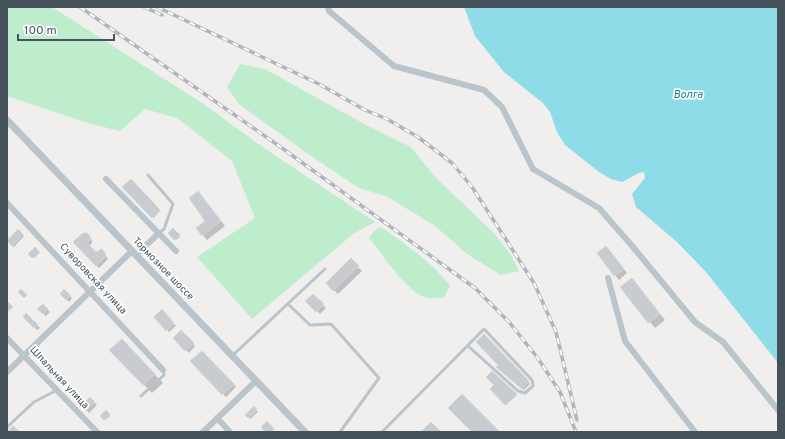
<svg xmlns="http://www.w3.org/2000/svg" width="785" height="439" font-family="Overpass,sans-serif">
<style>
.green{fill:#beedcd}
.water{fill:#8ddce8}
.shadow{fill:#0003}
.building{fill:#c8ccd1;stroke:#d2d5da}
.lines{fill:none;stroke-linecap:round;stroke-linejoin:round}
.service{stroke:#bac4cb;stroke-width:3}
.minor{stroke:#bac4cb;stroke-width:6}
.tertiary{stroke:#bac4cb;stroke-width:7}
.rail-casing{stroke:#b1b4b8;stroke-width:3.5}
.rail{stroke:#fff;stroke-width:2;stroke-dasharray:6;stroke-linecap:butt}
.labels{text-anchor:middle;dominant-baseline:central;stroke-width:3.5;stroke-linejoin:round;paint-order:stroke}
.street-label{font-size:10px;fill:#47535b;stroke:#fff}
.water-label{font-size:11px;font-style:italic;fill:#127d8d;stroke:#fff}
</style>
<rect width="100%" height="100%" fill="#f1eeee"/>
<path class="green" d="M7,7H52L205,105L264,148L375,222L353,234L252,319L197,257L255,218L232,161L177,118L145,109L120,131L91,124L7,96Z
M240,64L265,69L366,125L411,147L435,177L494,233L511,255L519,271L501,275L467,254L435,226L414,213L388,197L359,188L305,152L239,104L227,87Z
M381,227C406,244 431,262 450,285L444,298C439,298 433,299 428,298C407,294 383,254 369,238L376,229Z"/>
<path class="water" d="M464,7H778V363L706,272L677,242L636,207L632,194L645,178L644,172L639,173L622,182L611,179L599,172L565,145L557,132L550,112L543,103L504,72L475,36Z"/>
<path class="shadow" d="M131,181L160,211L154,218L124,187Z
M202,197L225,226L207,240L203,235L207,221Z
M173,229L180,237L176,240L169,233Z
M18,231L24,236L14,247L8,241Z
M86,234L92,240V243L89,246L96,253H104L108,259L99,268L75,242Z
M606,247L627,273L619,280L615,275Z
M35,248L40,252L34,258L29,254Z
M351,260L362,271L338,294L327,283Z
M632,279L665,320L655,328L621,287Z
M64,291L72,298L69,302L61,294Z
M313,295L326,308L320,314L307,301Z
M43,305L50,312L46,316L39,309Z
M162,311L176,326L169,332L155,317Z
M26,315L40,328L37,330L24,317Z
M181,331L195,346L189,353L174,338Z
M484,335L530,384L524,390L498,367L500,365Z
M130,349L163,383L152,393L111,350Z
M202,352L236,387L226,397L192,361Z
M492,373L517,395L506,405L492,389L496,385Z
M90,398L97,405L89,413L82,406Z
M254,408L258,412L250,419L246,415Z
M106,412L110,416L105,420L101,416Z"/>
<path class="building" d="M131,179L160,210L152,218L122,187Z
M198,191L221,221L202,236L196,228L205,221L189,198Z
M173,228L180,235L174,240L168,233Z
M18,229L23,234L12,246L7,241Z
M83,233H87L90,236V240L87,243L96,252L102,249L105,253L106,256L96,266L73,242Z
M606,246L624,269L614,276L597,253Z
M35,247L39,251L32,258L28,254Z
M351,258L359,266L333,291L326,283Z
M632,278L660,314L648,323L620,287Z
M21,289L27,295L24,298L18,292Z
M64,289L70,295L66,300L60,294Z
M313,294L324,304L316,312L305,301Z
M7,301L13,307L7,312Z
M43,304L48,309L43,314L37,309Z
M162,309L174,323L166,331L154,317Z
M26,313L38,325L34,328L23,317Z
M181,330L194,343L185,351L173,338Z
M484,334L529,381L522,389L496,367L498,365L476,342Z
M122,339L155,374L143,385L109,350Z
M202,351L234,384L222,395L190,361Z
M492,371L517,394L505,405L490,389L494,385L486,377Z
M462,394L500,432H472L448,408Z
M90,397L95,402L85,411L81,406Z
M254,406L257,410L248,418L245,415Z
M106,410L110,414L104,420L100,416Z
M267,421L274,429L271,432H265L261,427Z
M431,422L441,432H421Z
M13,426L20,432H7Z"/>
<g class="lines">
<path class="service" d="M148,175L173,204L164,229L159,233
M288,304L310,325L331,324L379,378L340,432
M232,356L325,269
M141,396L164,375L163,370
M7,427L34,402L57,390
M382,432L484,329L532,380L533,386L525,393L518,391L468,346"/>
<path class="minor" d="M328,7L329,11L394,66L484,90L502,107L533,169L599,208L633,247L695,322L723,342L778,410
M106,179L176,251
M7,203L163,370
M136,255L159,233
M608,278L625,341L695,432
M7,338L97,432
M7,372L132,251
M217,418L230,432
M203,432L256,381"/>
<path class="tertiary" d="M7,120L305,432"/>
<g class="rail-casing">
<path id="rail" d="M80,7L282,148L475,288L509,322L537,357L560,392L576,432
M144,7L162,15
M157,7L319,84L365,110L387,119L418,137L452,163L472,187L534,283L556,332L577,420"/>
</g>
<use href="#rail" class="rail"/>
</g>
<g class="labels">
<g class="street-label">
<text transform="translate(163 269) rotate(46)">Тормозное шоссе</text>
<text transform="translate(93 279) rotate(47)">Суворовская улица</text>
<text transform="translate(59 378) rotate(47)">Шпальная улица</text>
</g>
<g class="water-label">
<text x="688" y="95">Волга</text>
</g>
</g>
<rect width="785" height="439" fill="none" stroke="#47535b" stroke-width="16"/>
<path d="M18 34v6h96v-6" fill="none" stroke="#47535b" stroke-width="2"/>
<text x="24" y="34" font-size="12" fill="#47535b" stroke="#ffffff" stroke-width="3" paint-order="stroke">100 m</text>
</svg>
